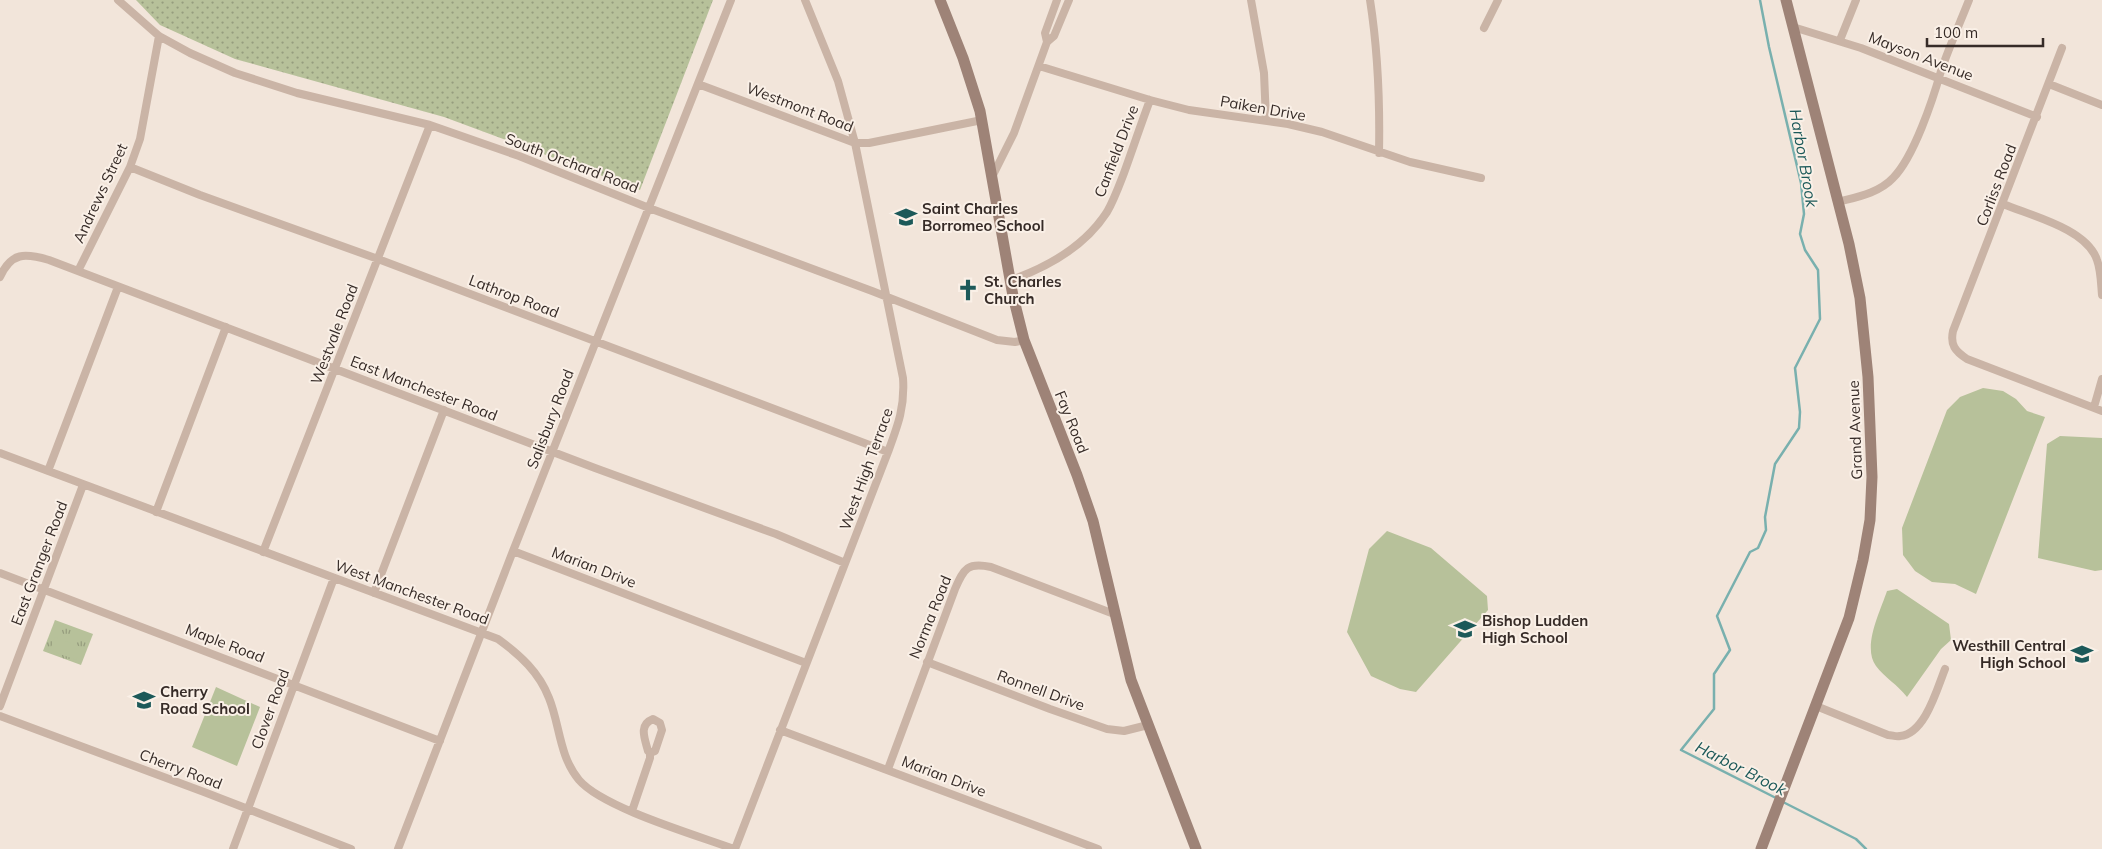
<svg xmlns="http://www.w3.org/2000/svg" width="2102" height="849" font-family="Mulish,sans-serif">
<style>
.grass{fill:url(#grass-dots)}
.park{fill:url(#park-tufts)}
.pitch{fill:#b7c19a}
.lines{fill:none;stroke-linecap:round;stroke-linejoin:round}
.stream{stroke:#79b0ae;stroke-width:2.5}
.street{stroke:#cab4a6;stroke-width:8}
.secondary{stroke:#9e8377;stroke-width:11}
.labels{text-anchor:middle;dominant-baseline:central;stroke-width:4;stroke-linejoin:round;paint-order:stroke}
.street-label{font-size:15px;fill:#362b27;stroke:#faf0e7}
.poi-label{font-size:15px;font-weight:bold;fill:#362b27;stroke:#faf0e7;text-anchor:start}
.water-label{font-size:16px;font-style:italic;fill:#1c5959;stroke:#faf0e7}
</style>
<defs>
<pattern id="grass-dots" width="8" height="8" patternUnits="userSpaceOnUse" patternTransform="scale(1.25)"><rect width="8" height="8" fill="#b7c19a"/><path d="M2 2h.1M6 6h.1" fill="none" stroke="#969d7e" stroke-width="1.8" stroke-linecap="round"/></pattern>
<pattern id="park-tufts" width="24" height="20" patternUnits="userSpaceOnUse" patternTransform="scale(1.25)"><rect width="24" height="20" fill="#b7c19a"/><path d="M3 7l-1-3M5 7V3M7 7l1-3M15 17l-1-3M17 17v-4M19 17l1-3" fill="none" stroke="#969d7e"/></pattern>
</defs>
<rect width="100%" height="100%" fill="#f2e5da"/>
<path class="grass" d="M136,0H713L640,190L444,117L235,59L160,25Z"/>
<path class="park" d="M55,620L93,634L81,665L43,651Z"/>
<path class="pitch" d="M1983,388L2003,391L2016,399L2027,411L2045,417L1976,594L1955,584L1932,582L1915,571L1903,555L1902,528L1947,410L1960,397Z
M2060,436L2102,438V570L2095,571L2038,558L2047,444Z
M1387,531L1431,548L1487,596L1488,610L1416,692L1400,689L1371,676L1347,632L1369,549Z
M1897,589L1949,624L1951,640L1941,649L1907,697C1898,685 1884,677 1876,666C1862,647 1880,612 1887,591Z
M55,637L81,647L76,660L50,650Z
M216,687L260,707L237,766L192,747Z"/>
<g class="lines">
<path class="stream" d="M1760,0L1769,47L1801,183L1804,214L1800,234L1805,250L1818,270L1820,319L1795,368L1800,412L1799,428L1775,464L1765,517L1766,530L1758,548L1750,552L1717,616L1730,650L1714,674V709L1681,750L1776,798
M1783,802L1856,839L1866,849"/>
<path class="street" d="M118,0L159,36L190,53L235,73L297,93L430,125L519,156L649,208L872,291L997,340L1015,342L1024,340
M1251,0L1264,73L1266,120
M1370,0C1378,51 1380,101 1379,153
M1793,27L1861,48L2037,117
M1484,28L1498,0
M1840,40L1856,0
M1047,42L1045,33L1057,0
M2062,48L1953,331C1950,345 1955,351 1967,359L2102,411
M1039,66L1150,100L1189,110L1288,124L1322,132L1410,162L1481,178
M698,84L855,143H869L982,120
M2049,84L2102,105
M130,167L200,195L378,259L888,452
M993,175L1014,133L1047,42L1054,36L1069,0
M1838,202C1857,197 1879,193 1893,178C1914,157 1933,99 1941,71C1949,47 1960,23 1969,0
M2003,204C2032,216 2087,229 2097,260C2101,271 2101,284 2102,295
M78,271L130,167L140,139L159,36
M0,277C11,252 25,253 49,260L595,468L776,534L845,563
M1011,280C1048,267 1085,246 1107,212C1114,200 1119,186 1124,173C1133,148 1141,124 1150,100
M2094,407L2102,379
M0,453L498,639C520,655 539,672 549,698C560,725 559,756 579,780C603,808 696,835 734,849
M48,471L118,287
M156,512L226,327
M513,551L806,663
M263,552L430,125
M0,573L440,741
M374,593L444,410
M927,662L1050,709L1107,729L1124,731L1148,725
M0,706L83,485
M1816,706L1888,735C1892,735 1896,737 1900,736C1925,734 1937,689 1945,669
M0,716L204,792L351,849
M653,719L660,723L662,730L655,751L650,753L648,751C645,739 638,725 653,719Z
M780,730L1098,849
M888,769L955,589C964,568 968,562 991,567L1114,614
M632,811L650,758V753
M233,849L334,578
M398,849L513,551L731,0
M735,849L888,452C898,425 905,407 903,378L855,143L838,81L805,0"/>
<path class="secondary" d="M940,0L963,58L980,111L1013,296L1024,340L1077,475L1093,521L1131,680L1196,849
M1761,849L1849,618L1863,560L1870,520L1872,477L1868,377L1860,298L1849,244L1786,0"/>
</g>
<defs>
<g id="school-bare" transform="scale(1.725)"><path d="M0-5L7-2L0 1L-7-2ZM-4 1L0 2.5L4 1V4Q0 6-4 4Z" fill="#1c5959" stroke="#faf0e7" stroke-width="2.5" paint-order="stroke"/></g>
<g id="church-bare" transform="scale(1.725)"><path d="M-1.2-6h2.4v3.5h3.3v2.4h-3.3V6h-2.4V-.1h-3.3v-2.4h3.3Z" fill="#1c5959" stroke="#faf0e7" stroke-width="2.5" paint-order="stroke"/></g>
</defs>
<g fill-rule="evenodd">
<use href="#school-bare" x="906" y="217"/>
<use href="#church-bare" x="968" y="290"/>
<use href="#school-bare" x="1465" y="629"/>
<use href="#school-bare" x="2082" y="654"/>
<use href="#school-bare" x="144" y="700"/>
</g>
<g class="labels">
<g class="street-label">
<text transform="translate(1921 56) rotate(21)">Mayson Avenue</text>
<text transform="translate(800 107) rotate(21)">Westmont Road</text>
<text transform="translate(1263 108) rotate(10)">Paiken Drive</text>
<text transform="translate(1116 151) rotate(-69)">Canfield Drive</text>
<text transform="translate(572 163) rotate(21)">South Orchard Road</text>
<text transform="translate(1996 185) rotate(-69)">Corliss Road</text>
<text transform="translate(100 193) rotate(-65)">Andrews Street</text>
<text transform="translate(514 296) rotate(21)">Lathrop Road</text>
<text transform="translate(334 334) rotate(-69)">Westvale Road</text>
<text transform="translate(424 388) rotate(21)">East Manchester Road</text>
<text transform="translate(550 419) rotate(-69)">Salisbury Road</text>
<text transform="translate(1072 422) rotate(68)">Fay Road</text>
<text transform="translate(1855 430) rotate(-92)">Grand Avenue</text>
<text transform="translate(866 469) rotate(-70)">West High Terrace</text>
<text transform="translate(39 563) rotate(-69)">East Granger Road</text>
<text transform="translate(594 567) rotate(21)">Marian Drive</text>
<text transform="translate(412 592) rotate(20)">West Manchester Road</text>
<text transform="translate(930 617) rotate(-68)">Norma Road</text>
<text transform="translate(225 643) rotate(21)">Maple Road</text>
<text transform="translate(1041 690) rotate(20)">Ronnell Drive</text>
<text transform="translate(270 709) rotate(-70)">Clover Road</text>
<text transform="translate(181 769) rotate(21)">Cherry Road</text>
<text transform="translate(944 776) rotate(21)">Marian Drive</text>
</g>
<g class="poi-label">
<text x="922" y="208">Saint Charles<tspan x="922" dy="17">Borromeo School</tspan></text>
<text x="984" y="281">St. Charles<tspan x="984" dy="17">Church</tspan></text>
<text x="1482" y="620">Bishop Ludden<tspan x="1482" dy="17">High School</tspan></text>
<text x="2066" y="645" text-anchor="end">Westhill Central<tspan x="2066" dy="17">High School</tspan></text>
<text x="160" y="691">Cherry<tspan x="160" dy="17">Road School</tspan></text>
</g>
<g class="water-label">
<text transform="translate(1804 158) rotate(80)">Harbor Brook</text>
<text transform="translate(1741 768) rotate(27)">Harbor Brook</text>
</g>
</g>
<path d="M1927 38v8h116v-8" fill="none" stroke="#362b27" stroke-width="2.5"/>
<text x="1934" y="38" font-size="15" fill="#362b27" stroke="#faf0e7" stroke-width="4" paint-order="stroke">100 m</text>
</svg>
